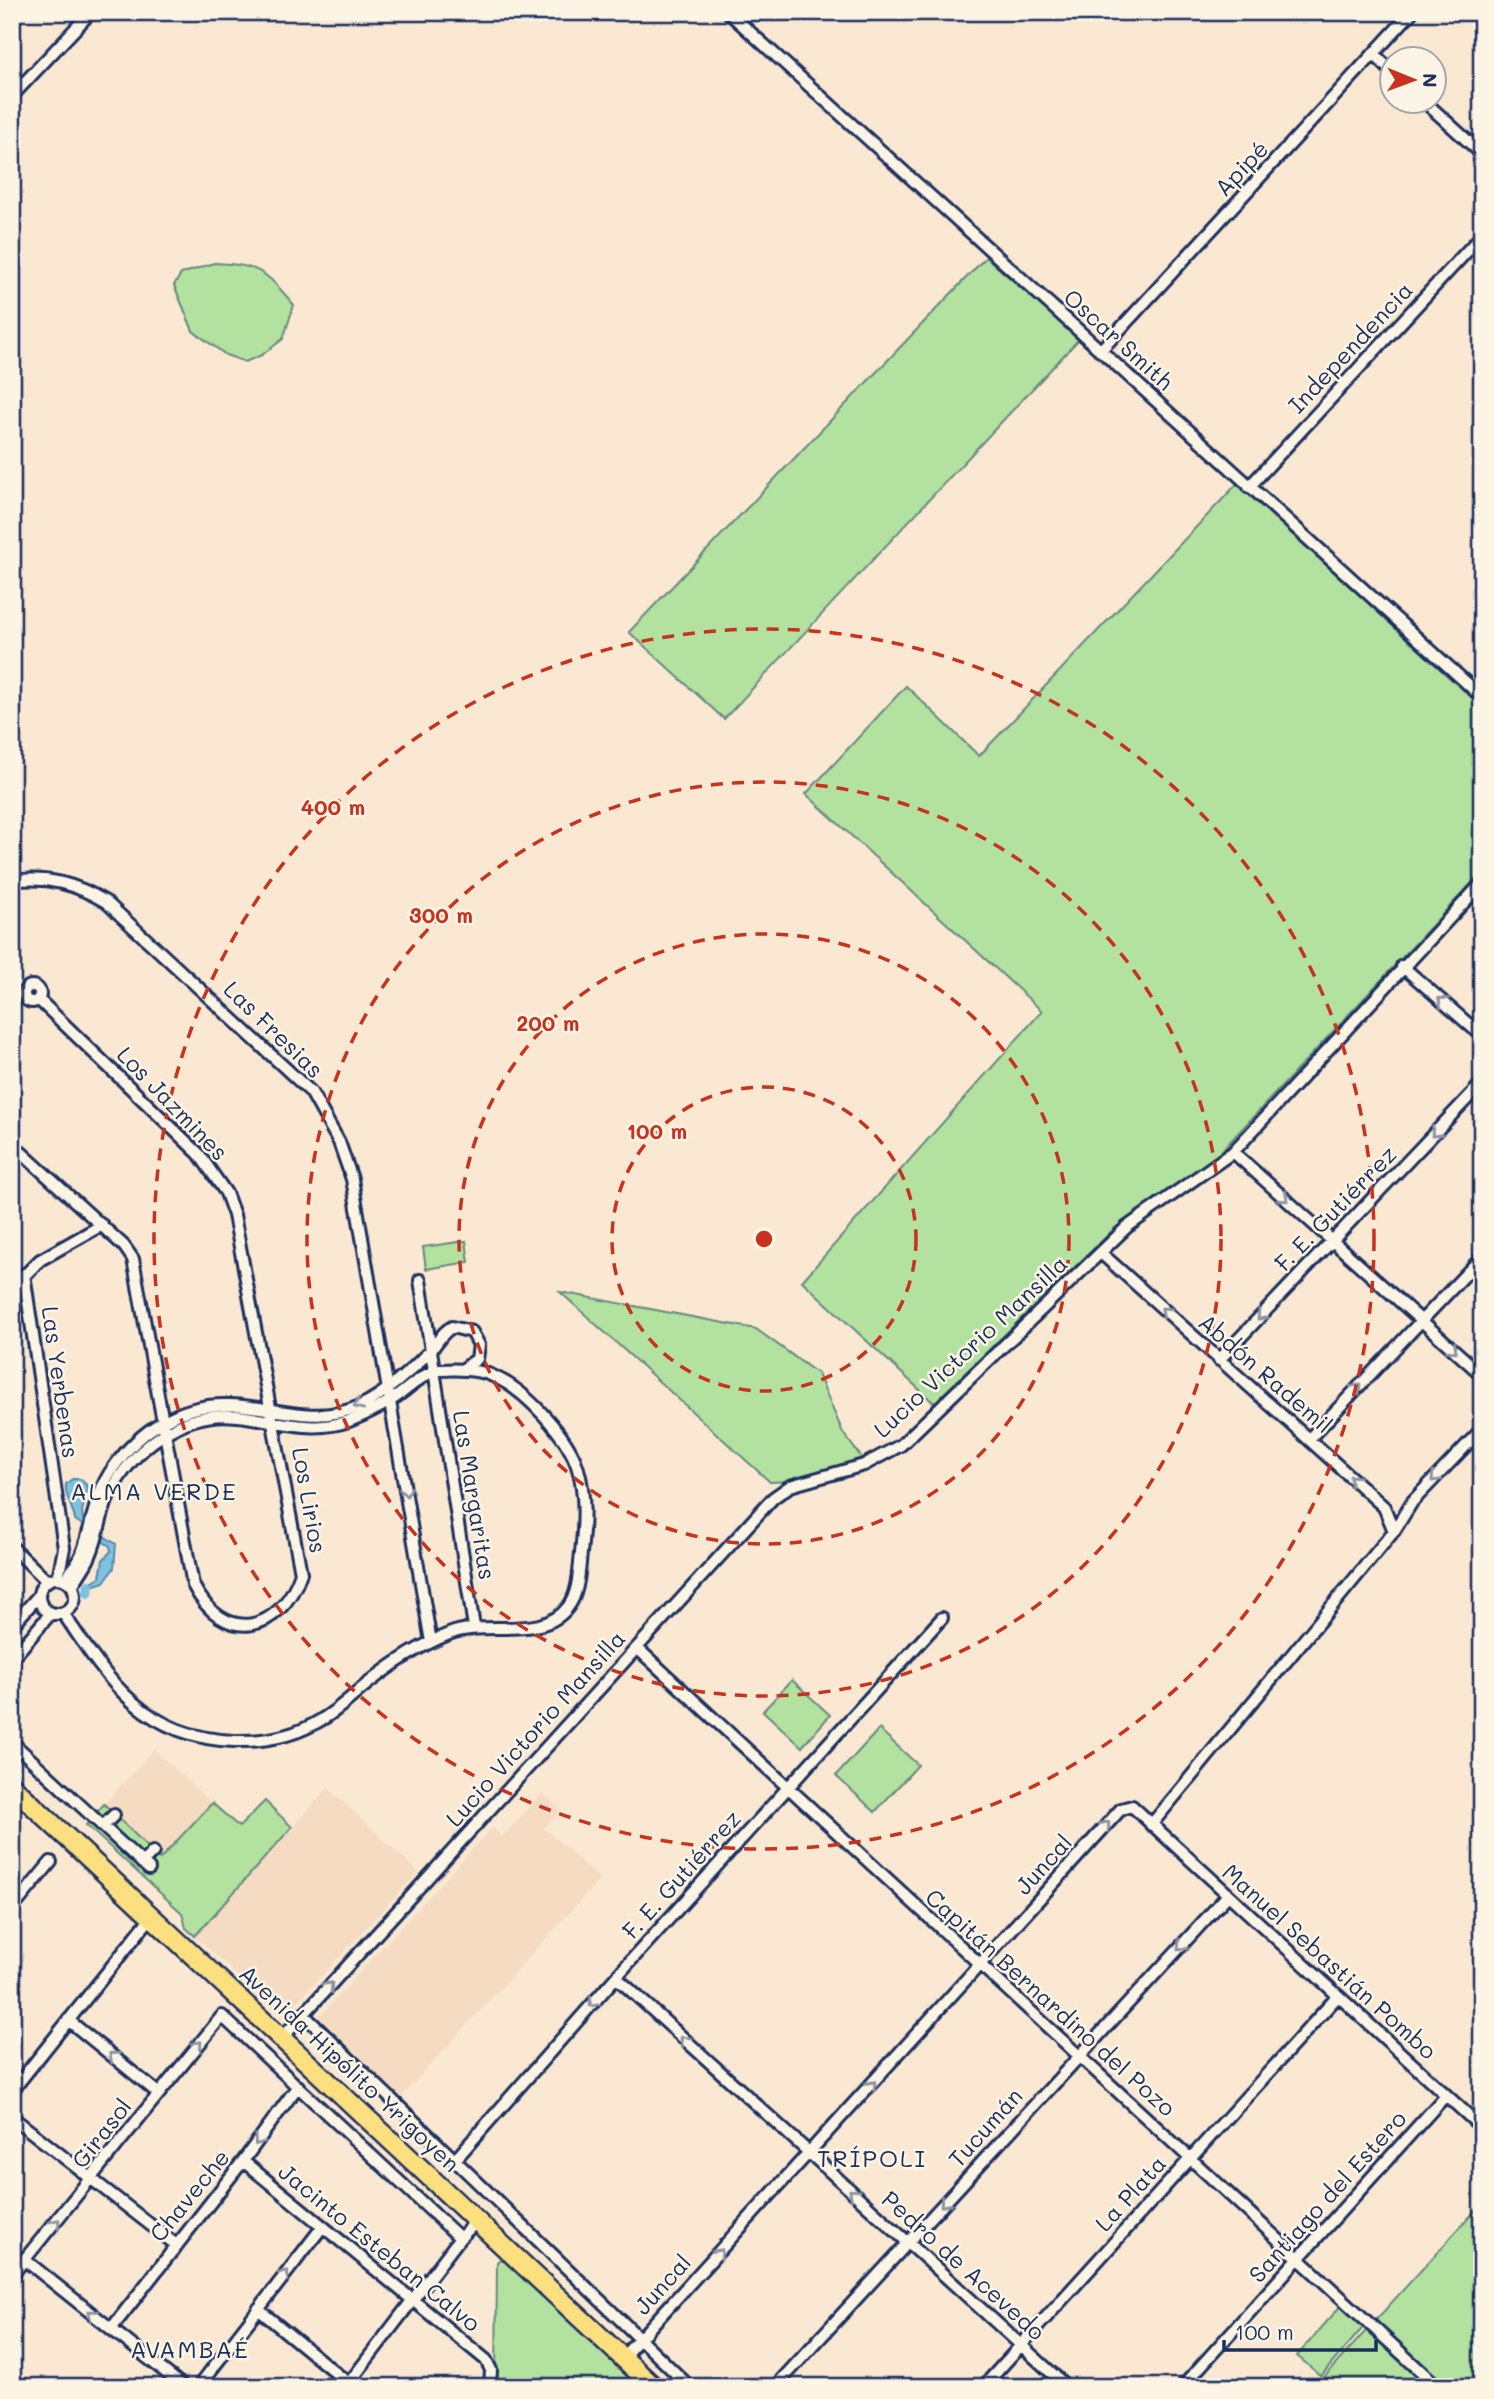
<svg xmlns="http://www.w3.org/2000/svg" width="1494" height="2399" font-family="Mali,sans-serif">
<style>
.built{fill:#f4dbc2}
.green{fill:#b2e1a0;stroke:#66887f;stroke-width:2}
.water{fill:#7fc2df;stroke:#5787ab;stroke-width:2}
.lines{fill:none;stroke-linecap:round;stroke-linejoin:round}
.canal{stroke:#7fc2df;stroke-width:10}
.minor-casing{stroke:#1b2f5e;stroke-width:16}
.primary-casing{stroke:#1b2f5e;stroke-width:23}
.minor{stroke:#fcf5e5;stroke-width:10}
.primary{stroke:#fce080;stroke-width:18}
.oneway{stroke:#8c92a2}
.ring{fill:none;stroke:#c8321e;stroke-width:3.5;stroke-dasharray:12 9}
.labels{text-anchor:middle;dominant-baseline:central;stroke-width:5;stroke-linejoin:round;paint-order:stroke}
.street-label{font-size:23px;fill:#1b2f5e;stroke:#fcf5e5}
.neighbourhood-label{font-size:24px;letter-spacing:2px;fill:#1b2f5e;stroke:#fcf5e5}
.centre{fill:#c8321e;stroke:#fcf5e5;stroke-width:3.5}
.ring-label{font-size:21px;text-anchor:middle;font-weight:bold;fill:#c8321e;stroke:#fcf5e5;stroke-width:5;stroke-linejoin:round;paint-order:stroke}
</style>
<rect width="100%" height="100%" fill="#fae8d2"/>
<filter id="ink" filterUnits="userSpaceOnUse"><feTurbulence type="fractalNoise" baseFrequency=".0143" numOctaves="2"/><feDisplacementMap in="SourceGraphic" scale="14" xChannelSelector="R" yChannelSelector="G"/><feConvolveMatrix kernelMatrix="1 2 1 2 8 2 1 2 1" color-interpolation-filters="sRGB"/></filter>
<g filter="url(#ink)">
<path class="built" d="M154,1750L212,1803L160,1859L104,1804Z
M328,1788L418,1872L283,2017L195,1936Z
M542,1793L561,1810L544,1828L600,1879L401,2097L317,2019L492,1828L502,1837Z"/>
<path class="green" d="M986,257L1079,339L724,719L629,632Z
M214,263C260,265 265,271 294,305L283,339L262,355L245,362L226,355L193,331L174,285L181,274Z
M1237,484L1482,707V872L1212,1161L1115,1228L934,1403L802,1281L1042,1011L806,794L906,686L979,756Z
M466,1241L469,1262L426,1269L423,1247Z
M560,1292L756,1329L818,1374L843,1433L862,1458L795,1481L770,1482Z
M792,1680L830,1715L802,1747L763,1711Z
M879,1729L918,1765L875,1812L836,1776Z
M265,1801L292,1827L195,1936L186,1928L182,1913L86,1825L104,1804L160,1859L212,1803L239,1827Z
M1482,2203V2387H1315Z
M505,2254L645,2387H496L497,2262Z
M1344,2302L1367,2323L1321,2376L1297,2356Z"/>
<path class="water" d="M72,1479H81L88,1487L82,1511L84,1526L75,1520C73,1507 64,1496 66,1484Z
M104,1536L116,1544L114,1568L104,1582L92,1586L88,1584L100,1577L103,1560L111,1551L110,1546L102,1541Z"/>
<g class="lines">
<path class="canal" d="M88,1593L89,1585"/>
<g class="minor-casing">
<path id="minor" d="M728,12L1482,697
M1375,55L1392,72
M12,96L91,12
M1425,102L1482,154
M1100,351L1412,12
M1249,487L1482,235
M12,881C48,876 76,884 106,902L311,1092L339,1142L352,1179L431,1642
M1402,966L1482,1036
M24 994a8 8 0 1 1 16 0a8 8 0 1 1-16 0Z
M12,1144L124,1246L133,1259L193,1585C224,1645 280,1634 301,1573L234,1215L226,1193L199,1154L38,999
M1233,1152L1482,1375
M1101,1253L1384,1507L1394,1531
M24,1274L64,1548L58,1578
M420,1280L474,1627
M12,1288L40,1260L102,1225
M1219,1360L1482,1083
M1310,1438L1482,1257
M12,1547L47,1581
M39 1596a18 18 0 1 1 36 0a18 18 0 1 1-36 0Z
M66,1580C71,1571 78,1562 82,1553C93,1523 94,1495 113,1468C140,1430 181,1403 229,1405C275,1406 313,1426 360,1406C384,1395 413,1369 431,1350C439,1341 441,1333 452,1327L472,1332L479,1345L477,1359L462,1370
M63,1613C109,1682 144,1737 234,1741C264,1742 295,1736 321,1720C340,1709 354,1694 371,1681C395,1662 421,1645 449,1634C485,1619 542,1642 568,1607C579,1593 579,1570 581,1553C584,1526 586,1496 578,1469C569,1437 525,1390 495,1377C480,1369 457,1369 440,1370C425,1371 406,1391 393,1399C379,1408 365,1415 349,1421C311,1434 276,1420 238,1416C184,1409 132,1448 109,1496C100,1515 99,1536 90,1556C86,1566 78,1576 72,1586
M12,1626L39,1595
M637,1648L1438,2387
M12,1659L51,1613
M12,1742L149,1869
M1151,1825L1394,1531L1412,1502L1482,1429
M103,1826L114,1815
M142,1863L153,1852
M12,1909L51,1862
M616,1977L1067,2387
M303,2014L690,2387
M68,2020L158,2093
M283,2037L773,1498L790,1486L864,1465L901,1445L1127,1227L1233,1152L1482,883
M12,2091L152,1916
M12,2117L175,2244
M455,2160L616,1977L942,1618
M243,2161L486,2360L491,2370L490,2387
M25,2260L184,2387
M12,2275L222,2016L460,2238
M258,2309L348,2383
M111,2329L243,2161L298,2086
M623,2357L1121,1809L1132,1806L1482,2128
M198,2387L323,2226
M346,2387L460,2238L477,2221
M775,2387L1227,1896
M983,2387L1337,1997
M1182,2387L1446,2095"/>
</g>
<g class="primary-casing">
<path id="primary" d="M12,1786L654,2387"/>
</g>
<use href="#minor" class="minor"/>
<use href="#primary" class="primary"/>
</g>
<defs><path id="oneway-chevron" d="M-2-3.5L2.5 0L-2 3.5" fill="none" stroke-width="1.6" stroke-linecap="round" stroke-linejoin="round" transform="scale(1.75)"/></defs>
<g class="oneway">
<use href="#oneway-chevron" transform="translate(1442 1001) rotate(-139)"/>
<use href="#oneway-chevron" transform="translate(1435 1133) rotate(133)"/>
<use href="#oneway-chevron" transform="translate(1284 1198) rotate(42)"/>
<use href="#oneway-chevron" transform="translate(1165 1311) rotate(-138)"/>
<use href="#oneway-chevron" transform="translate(1261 1316) rotate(134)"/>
<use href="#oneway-chevron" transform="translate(1453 1349) rotate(42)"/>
<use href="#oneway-chevron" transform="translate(1357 1388) rotate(-47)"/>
<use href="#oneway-chevron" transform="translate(358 1405) rotate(156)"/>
<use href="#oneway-chevron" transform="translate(1435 1478) rotate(134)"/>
<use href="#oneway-chevron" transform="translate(1353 1479) rotate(-137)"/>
<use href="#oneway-chevron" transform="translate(406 1492) rotate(81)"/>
<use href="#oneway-chevron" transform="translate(1106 1825) rotate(-48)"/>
<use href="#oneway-chevron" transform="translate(1181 1946) rotate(133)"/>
<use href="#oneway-chevron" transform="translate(329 1986) rotate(-48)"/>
<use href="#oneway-chevron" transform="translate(593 2003) rotate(131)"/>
<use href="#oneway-chevron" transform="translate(684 2040) rotate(-138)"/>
<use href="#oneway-chevron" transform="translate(198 2045) rotate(-50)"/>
<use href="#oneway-chevron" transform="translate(113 2056) rotate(-141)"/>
<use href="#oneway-chevron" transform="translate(872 2085) rotate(-48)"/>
<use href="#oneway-chevron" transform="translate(258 2141) rotate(126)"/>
<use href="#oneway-chevron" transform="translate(853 2193) rotate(-138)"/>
<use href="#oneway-chevron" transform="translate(944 2203) rotate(132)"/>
<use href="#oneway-chevron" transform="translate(56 2223) rotate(-51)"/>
<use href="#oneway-chevron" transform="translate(719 2253) rotate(-48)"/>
<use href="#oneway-chevron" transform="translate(285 2274) rotate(-52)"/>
<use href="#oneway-chevron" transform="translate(92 2314) rotate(-141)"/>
</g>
</g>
<g class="ring">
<circle cx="764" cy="1239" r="152"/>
<circle cx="764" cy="1239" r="305"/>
<circle cx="764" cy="1239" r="457"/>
<circle cx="764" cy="1239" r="610"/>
</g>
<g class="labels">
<g class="street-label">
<text transform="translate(1241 168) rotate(-47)">Apipé</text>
<text transform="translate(1119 339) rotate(42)">Oscar Smith</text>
<text transform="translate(1350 347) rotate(-47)">Independencia</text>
<text transform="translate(274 1029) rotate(44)">Las Fresias</text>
<text transform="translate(173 1103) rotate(46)">Los Jazmines</text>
<text transform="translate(1335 1208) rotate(-46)">F. E. Gutiérrez</text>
<text transform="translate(970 1346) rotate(-43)">Lucio Victorio Mansilla</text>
<text transform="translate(1266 1373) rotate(41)">Abdón Rademil</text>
<text transform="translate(61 1382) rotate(82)">Las Yerbenas</text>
<text transform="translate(475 1495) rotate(81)">Las Margaritas</text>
<text transform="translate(310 1500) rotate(80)">Los Lirios</text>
<text transform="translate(535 1728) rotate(-48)">Lucio Victorio Mansilla</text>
<text transform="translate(1043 1864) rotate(-48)">Juncal</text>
<text transform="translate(681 1874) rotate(-48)">F. E. Gutiérrez</text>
<text transform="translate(1330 1961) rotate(42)">Manuel Sebastián Pombo</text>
<text transform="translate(1051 2002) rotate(42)">Capitán Bernardino del Pozo</text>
<text transform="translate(350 2068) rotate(43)">Avenida Hipólito Yrigoyen</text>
<text transform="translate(985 2127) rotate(-48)">Tucumán</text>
<text transform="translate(101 2133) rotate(-52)">Girasol</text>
<text transform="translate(1130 2193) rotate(-48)">La Plata</text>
<text transform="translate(189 2195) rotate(-51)">Chaveche</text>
<text transform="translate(1327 2196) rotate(-48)">Santiago del Estero</text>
<text transform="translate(380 2247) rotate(39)">Jacinto Esteban Calvo</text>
<text transform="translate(964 2265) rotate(42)">Pedro de Acevedo</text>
<text transform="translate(662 2284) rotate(-48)">Juncal</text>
</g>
<g class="neighbourhood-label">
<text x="154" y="1490">ALMA VERDE</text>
<text x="872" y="2157">TRÍPOLI</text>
<text x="190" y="2348">AVAMBAÉ</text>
</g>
</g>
<circle cx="764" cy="1239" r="10" class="centre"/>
<g class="ring-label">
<text x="333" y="815">400 m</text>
<text x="441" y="923">300 m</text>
<text x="548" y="1031">200 m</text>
<text x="657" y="1139">100 m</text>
</g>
<rect width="1494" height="2399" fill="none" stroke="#fcf5e5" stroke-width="42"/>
<rect x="21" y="21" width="1452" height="2357" fill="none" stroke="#1b2f5e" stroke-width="2.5" filter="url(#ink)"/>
<g transform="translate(1413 80) rotate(91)"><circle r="33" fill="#fcf5e5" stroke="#a2a6af" stroke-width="2"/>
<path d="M0-5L12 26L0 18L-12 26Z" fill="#c8321e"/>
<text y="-10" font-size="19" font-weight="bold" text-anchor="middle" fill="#1b2f5e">N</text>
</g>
<path d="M1224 2340v10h152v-10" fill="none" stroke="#1b2f5e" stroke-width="3.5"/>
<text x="1235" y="2340" font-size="21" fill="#1b2f5e" stroke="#fcf5e5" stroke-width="5" paint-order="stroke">100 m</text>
</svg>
